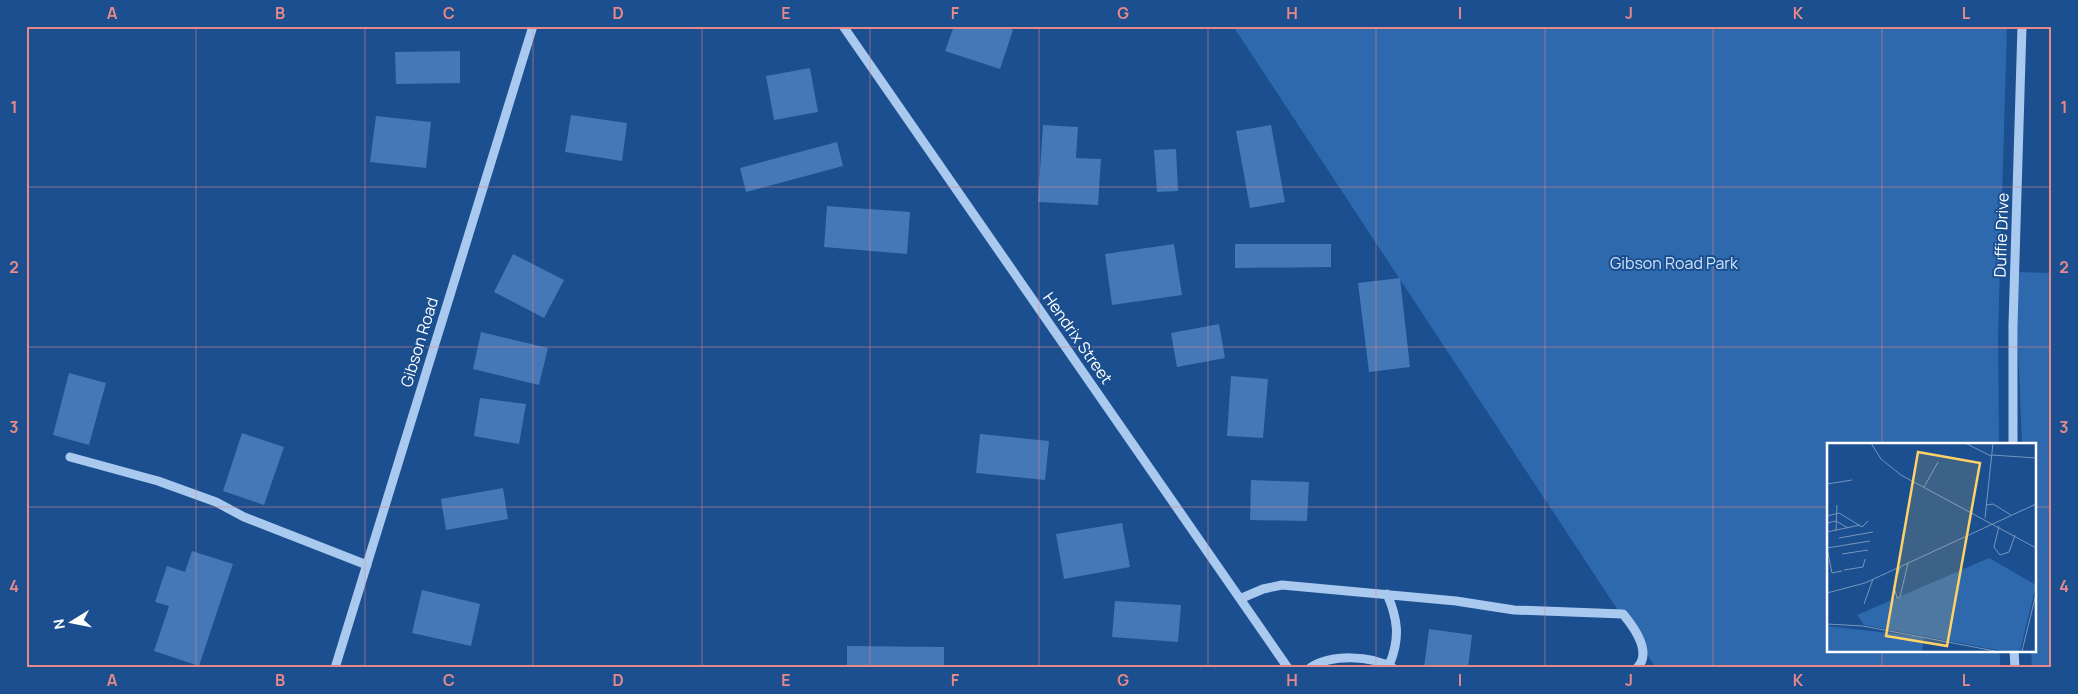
<svg xmlns="http://www.w3.org/2000/svg" width="2078" height="694" font-family="Manrope,sans-serif">
<style>
.green{fill:#2e69ad}
.building{fill:#4478b7}
.lines{fill:none;stroke-linecap:round;stroke-linejoin:round}
.minor{stroke:#a9c9ee;stroke-width:9}
.grid{fill:none;stroke:#e88989;stroke-width:1;stroke-opacity:0.55}
.labels{text-anchor:middle;dominant-baseline:central;stroke-width:4;stroke-linejoin:round;paint-order:stroke}
.street-label{font-size:16px;fill:#fff;stroke:#1b4f8f}
.park-label{font-size:16px;fill:#cfe3fa;stroke:#1b4f8f}
.inset-road{fill:none;stroke:#7695bc;stroke-width:1}
.view{fill:#ffd166;fill-opacity:0.15;stroke:#ffd166;stroke-width:2.5}
.inset-edge{fill:none;stroke:#fff;stroke-width:2.5}
.neatline{fill:none;stroke:#e88989;stroke-width:2}
.grid-label{font-size:16px;text-anchor:middle;font-weight:bold;fill:#e88989}
</style>
<rect width="100%" height="100%" fill="#1b4f8f"/>
<path class="green" d="M1233,26H2007L1998,335L1999,444H1828V650H2000V668H1656Z
M2015,272L2052,273V668H2032L2031,650H2034V444H2022Z"/>
<path class="building" d="M954,26H1002L1013,30L1000,69L945,51Z
M460,51V83L396,84L395,52Z
M810,68L818,112L774,120L766,76Z
M571,115L627,123L622,161L565,152Z
M376,116L431,122L426,168L370,162Z
M1043,125L1078,127L1076,158L1101,159L1098,205L1038,202Z
M1271,125L1285,202L1250,208L1236,131Z
M837,142L843,166L746,192L740,168Z
M1176,149L1178,191L1157,192L1154,150Z
M827,206L910,212L907,254L824,247Z
M1174,244L1182,295L1112,305L1105,254Z
M1235,244H1331V267L1235,268Z
M513,254L564,280L544,318L494,292Z
M1400,278L1410,367L1369,372L1358,283Z
M1219,324L1225,358L1177,367L1171,333Z
M481,332L548,348L539,385L473,369Z
M69,373L106,383L89,445L53,435Z
M1231,376L1268,379L1263,438L1227,436Z
M480,398L526,404L519,444L474,436Z
M242,433L284,447L264,505L223,491Z
M980,434L1049,441L1045,480L976,473Z
M1251,480L1309,482L1307,521L1250,520Z
M503,488L508,519L446,530L441,499Z
M1122,523L1130,567L1064,579L1056,534Z
M192,551L233,564L199,666L154,651L169,606L155,602L167,566L185,572Z
M422,590L480,604L471,646L412,633Z
M1115,601L1181,605L1178,642L1112,637Z
M1429,629L1472,635L1468,668H1424Z
M847,646L944,647V668H847Z"/>
<g class="lines">
<path class="minor" d="M843,26L1288,668
M2013,444V325L2022,26
M70,457L158,481L216,502L244,517L367,565
M1242,598L1263,589L1282,585L1456,601L1514,610L1623,614C1633,626 1653,652 1637,668
M2014,650L2015,668
M1387,664L1390,663C1400,638 1398,619 1387,594
M335,668L533,26
M1310,668C1331,654 1371,655 1393,668"/>
</g>
<path class="grid" d="M196,26V668M365,26V668M533,26V668M702,26V668M870,26V668M1039,26V668M1208,26V668M1376,26V668M1545,26V668M1713,26V668M1882,26V444M26,187H2052M26,347H2052M26,507H1828M2034,507H2052M1882,650V668"/>
<g class="labels">
<g class="street-label">
<text transform="translate(2001 235) rotate(-88)">Duffie Drive</text>
<text transform="translate(1078 338) rotate(55)">Hendrix Street</text>
<text transform="translate(419 342) rotate(-73)">Gibson Road</text>
</g>
<g class="park-label">
<text x="1674" y="263">Gibson Road Park</text>
</g>
</g>
<g transform="translate(1827 443)">
<rect width="209" height="209" fill="#1b4f8f"/>
<path d="M162,115L209,142L193,208H176L37,182L30,172ZM0,183L97,194L95,208H0Z" fill="#2e69ad"/>
<path class="inset-road" d="M44,0L54,16L74,32L209,105M138,0L164,13M165,12L209,15M0,41L25,37M97,44L111,19M159,62L166,61L184,72M0,73L12,70L35,84L41,78M158,75L166,0M0,80L9,78L21,85M172,83L167,104L173,112L182,109L188,92M9,88L10,62M0,89L33,82M12,95L46,89M0,105L43,98M0,105L5,130L15,128M15,111L41,107M73,124L67,144L70,155L73,154L81,120M17,127L36,124L38,116M0,150L38,140L209,61M37,161L46,136M0,181L36,183L168,208M195,208L209,151"/>
<path class="view" d="M91,9L153,20L120,203L59,193Z"/>
<rect width="209" height="209" class="inset-edge"/>
</g>
<rect width="2078" height="694" fill="none" stroke="#1b4f8f" stroke-width="55"/>
<g transform="translate(72 622) rotate(260)" stroke="#1b4f8f" stroke-width="4" paint-order="stroke">
<path d="M0-4L9 19L0 12L-9 19Z" fill="#ffffff"/>
<text y="-8" font-size="14" font-weight="bold" text-anchor="middle" fill="#ffffff">N</text>
</g>
<rect x="28" y="28" width="2022" height="638" class="neatline"/>
<g class="grid-label">
<text x="112" y="19">A</text>
<text x="280" y="19">B</text>
<text x="449" y="19">C</text>
<text x="618" y="19">D</text>
<text x="786" y="19">E</text>
<text x="955" y="19">F</text>
<text x="1123" y="19">G</text>
<text x="1292" y="19">H</text>
<text x="1460" y="19">I</text>
<text x="1629" y="19">J</text>
<text x="1798" y="19">K</text>
<text x="1966" y="19">L</text>
<text x="14" y="113">1</text>
<text x="2064" y="113">1</text>
<text x="14" y="273">2</text>
<text x="2064" y="273">2</text>
<text x="14" y="433">3</text>
<text x="2064" y="433">3</text>
<text x="14" y="592">4</text>
<text x="2064" y="592">4</text>
<text x="112" y="686">A</text>
<text x="280" y="686">B</text>
<text x="449" y="686">C</text>
<text x="618" y="686">D</text>
<text x="786" y="686">E</text>
<text x="955" y="686">F</text>
<text x="1123" y="686">G</text>
<text x="1292" y="686">H</text>
<text x="1460" y="686">I</text>
<text x="1629" y="686">J</text>
<text x="1798" y="686">K</text>
<text x="1966" y="686">L</text>
</g>
</svg>
